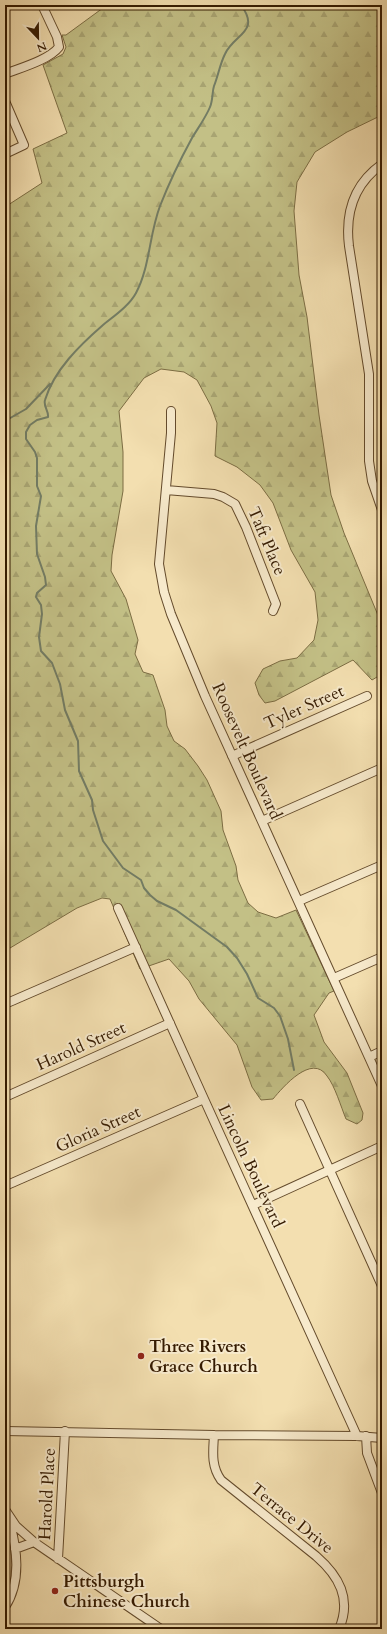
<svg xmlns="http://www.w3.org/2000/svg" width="387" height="1634" font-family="Cardo,serif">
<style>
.forest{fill:url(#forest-firs);stroke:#7c6d43}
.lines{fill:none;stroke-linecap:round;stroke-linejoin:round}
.stream{stroke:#737c64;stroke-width:2}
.minor-casing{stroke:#644b2c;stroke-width:10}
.minor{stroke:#f7eacc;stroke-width:8}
.poi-dot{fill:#8f2418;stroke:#f7eacc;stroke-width:1.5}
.labels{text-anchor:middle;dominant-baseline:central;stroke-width:4;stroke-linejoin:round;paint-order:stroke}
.street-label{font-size:17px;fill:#341a00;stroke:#f7eacc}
.poi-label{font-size:17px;font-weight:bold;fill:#341a00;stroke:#f7eacc;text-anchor:start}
</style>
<defs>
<pattern id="forest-firs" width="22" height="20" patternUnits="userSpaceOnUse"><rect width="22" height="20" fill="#c3c086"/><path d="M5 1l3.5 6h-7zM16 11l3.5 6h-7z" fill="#a8a472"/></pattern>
</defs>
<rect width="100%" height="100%" fill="#f3dfb0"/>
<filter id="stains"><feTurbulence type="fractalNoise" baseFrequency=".005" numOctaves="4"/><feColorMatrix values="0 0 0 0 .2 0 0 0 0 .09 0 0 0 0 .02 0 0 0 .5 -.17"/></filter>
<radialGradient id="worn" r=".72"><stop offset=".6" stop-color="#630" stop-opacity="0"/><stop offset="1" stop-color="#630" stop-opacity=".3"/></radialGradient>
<path class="forest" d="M107,5H382V115L347,132L315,152L297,182L294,211L299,275L307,317L319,415L331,495L344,533L382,625V674L372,680L353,660L275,701L265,703L259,695L255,683L263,669L280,661L297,658L314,640L318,620L315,592L291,550L273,503L260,485L237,467L215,456L217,423L211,406L197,380L184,372L161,369L144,378L119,411L123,452V491L112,555L111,571L126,599L138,640L135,654L143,672L153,675L165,710L167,726L174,741L185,749L198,766L207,780L221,811L223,830L236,866L238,880L248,903L258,912L276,918L296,910L334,991L329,993L314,1015L324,1042L347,1073L363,1113L362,1120L357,1124L346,1119C341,1107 335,1086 327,1076C312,1053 283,1087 273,1099L261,1100L252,1087L237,1045L199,999L189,981L169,959L140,969L110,899L102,898L77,908L5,951V207L42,183L33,149L67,133L43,65L63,54L66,47L62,35H66Z"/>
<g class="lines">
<path class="stream" d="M241,5C261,32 234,34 225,54C220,64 218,76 214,86C212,92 213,100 210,107C206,117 198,128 192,138C180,160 169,183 160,206C149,235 150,267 136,293C129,306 114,316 103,325C80,345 54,370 45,400C43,406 49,411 48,417L37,420L30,425L26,432V439L35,452L37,458V486L41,496L36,526L37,554L45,577L46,585L37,593L36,597L41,605L42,614L39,637L41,651L52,663L60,684L65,710L78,741L79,771L92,800L93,810L103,841L123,868L141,880L144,888L150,895L157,901L176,910L227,947L237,958L247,974L258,998L274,1008L280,1016L288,1039L294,1070
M5,421L26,409L50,384"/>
<g class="minor-casing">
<path id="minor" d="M5,74C20,68 49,60 59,47L57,37L42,5
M5,101L24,145L5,154
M382,164C354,184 345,213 349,246L369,374V461L372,481L382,510
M171,411V433L159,564L164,592L171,614L205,696L382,1086
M166,490L214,494L223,497L235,504L246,527L274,599L276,604L273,611
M232,756L367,696
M262,821L382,768
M299,901L382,865
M118,908L204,1099L357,1436
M334,978L382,957
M5,1004L136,947
M369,1057L382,1051
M5,1097L170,1023
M300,1104L382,1286
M5,1186L204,1099
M253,1205L382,1146
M5,1431L214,1435L357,1436L382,1438
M214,1435C213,1452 211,1466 221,1480L316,1556C339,1576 352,1599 339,1629
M366,1436L367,1453L382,1493
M6,1511L16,1526L34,1542L161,1629
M15,1549L34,1542
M58,1559L65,1431
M5,1607C22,1581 17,1548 9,1520"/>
</g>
<use href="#minor" class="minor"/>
</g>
<g class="poi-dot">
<circle cx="141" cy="1356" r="4"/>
<circle cx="55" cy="1591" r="4"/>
</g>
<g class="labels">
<g class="street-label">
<text transform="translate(267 541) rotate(67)">Taft Place</text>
<text transform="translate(304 707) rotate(-24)">Tyler Street</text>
<text transform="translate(247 751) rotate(66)">Roosevelt Boulevard</text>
<text transform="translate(81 1046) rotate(-24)">Harold Street</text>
<text transform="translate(98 1129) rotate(-24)">Gloria Street</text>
<text transform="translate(251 1166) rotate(65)">Lincoln Boulevard</text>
<text transform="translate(47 1494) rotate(-87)">Harold Place</text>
<text transform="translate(292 1518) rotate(39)">Terrace Drive</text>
</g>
<g class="poi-label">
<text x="149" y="1346">Three Rivers<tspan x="149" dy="20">Grace Church</tspan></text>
<text x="63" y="1581">Pittsburgh<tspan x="63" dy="20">Chinese Church</tspan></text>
</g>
</g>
<rect width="387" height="1634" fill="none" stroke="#f3dfb0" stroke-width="20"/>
<rect x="6" y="6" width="375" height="1622" fill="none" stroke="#341a00" stroke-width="2"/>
<rect x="10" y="10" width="367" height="1614" fill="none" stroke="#341a00"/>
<g transform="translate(38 38) rotate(158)" stroke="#f7eacc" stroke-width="3" paint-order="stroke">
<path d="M0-3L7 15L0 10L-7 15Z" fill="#341a00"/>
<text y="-6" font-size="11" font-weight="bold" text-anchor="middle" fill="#341a00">N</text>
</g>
<rect width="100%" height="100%" filter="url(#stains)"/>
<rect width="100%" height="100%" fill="url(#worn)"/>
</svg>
